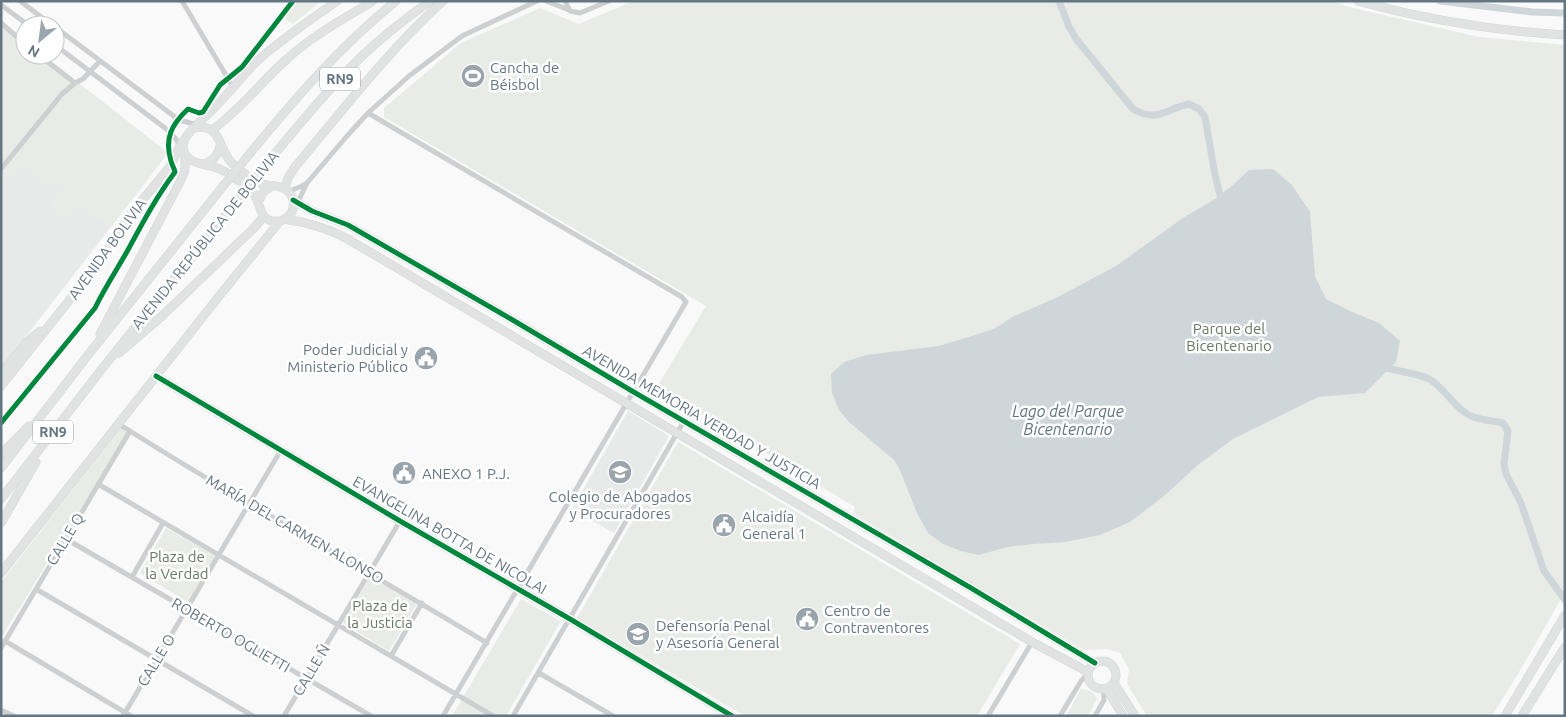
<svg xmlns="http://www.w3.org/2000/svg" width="1566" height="717" font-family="Ubuntu,sans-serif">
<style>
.built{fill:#e8e9e9}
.green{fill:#e8ebe6}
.water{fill:#ced6d9}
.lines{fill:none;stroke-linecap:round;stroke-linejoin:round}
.canal{stroke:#ced6d9;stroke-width:7}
.secondary-casing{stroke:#d5d6d7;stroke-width:9}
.primary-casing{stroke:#d5d6d7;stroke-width:9}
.street{stroke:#cecfd0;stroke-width:5}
.secondary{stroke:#e1e2e2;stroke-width:8}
.primary{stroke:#e1e2e2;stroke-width:8}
.primary-bridge-casing{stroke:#d5d6d7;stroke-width:9;stroke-linecap:butt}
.primary-bridge{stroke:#e1e2e2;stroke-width:8}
.cycleway-casing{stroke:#fff;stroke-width:8}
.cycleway{stroke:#00873e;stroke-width:5}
.labels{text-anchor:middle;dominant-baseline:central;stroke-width:5;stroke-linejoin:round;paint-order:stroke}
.shield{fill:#fff;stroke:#939fa8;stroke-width:1}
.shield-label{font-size:14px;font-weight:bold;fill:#657683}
.poi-label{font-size:15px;fill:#657683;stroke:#fff;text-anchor:start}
.street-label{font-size:15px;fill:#657683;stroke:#fff}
.park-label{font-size:15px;fill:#687a64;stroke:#fff}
.water-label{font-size:16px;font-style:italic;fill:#60757c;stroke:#fff}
</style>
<rect width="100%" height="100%" fill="#f9f9f9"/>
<path class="built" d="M1,22L25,41V55H43L168,153L1,369Z
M628,411L669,436L614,533L572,509Z"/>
<path class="green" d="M298,1H321L293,24L284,18Z
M634,1H1332L1349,7L1479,37L1565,45V592L1525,662L1492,716H1147L1127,684L1129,670L1120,653L1107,649L1084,650L853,513L855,507L657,387L706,306L384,117V108L461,43L540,8L579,24Z
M1,23L25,41V55H43L168,153L111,227L78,206L66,220L49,206L64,188L58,182L55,187L46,180L44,184L24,169L22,172L17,169L2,188L1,187Z
M122,427L128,431L1,638V582Z
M678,442L1020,644L977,716H745L577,618Z
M166,528L215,556L188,602L140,573Z
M370,577L417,604L389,651L343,623Z
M521,599L561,621L506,716H452Z
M1081,689C1090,690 1093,691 1097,699L1088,716H1066Z"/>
<path class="water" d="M1273,169L1292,185L1310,212L1315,276L1326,299L1350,311L1379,323L1400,341L1396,362L1365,393L1318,397L1233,439L1199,464L1164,496L1130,522L1100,535L1065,542L1033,544L1007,547L979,555L961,551L943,544L928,533L917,513L900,470L894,460L849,422L839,410L832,393L831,374L844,362L867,355L939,346L994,329L1014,316L1056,298L1116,266L1183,218L1215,199L1234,184L1249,170Z"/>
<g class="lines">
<path class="canal" d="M1059,1L1069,27L1077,40L1133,109C1157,123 1165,109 1189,104L1199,109L1205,117L1215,175L1222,203
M1440,1L1532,12L1565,13
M1381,366C1396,372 1415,372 1429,379C1443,387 1451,402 1463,411C1473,420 1490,420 1503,423L1508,431L1504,464L1506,474L1521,503L1544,571L1565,600"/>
<g class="secondary-casing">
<path id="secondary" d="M1358,1C1423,19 1498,31 1565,35
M194,128C221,122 218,148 231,162C238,169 247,176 256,182C268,188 286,182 292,197C294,202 294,207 292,212C289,216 285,220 280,221C258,224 262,205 254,194C249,187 240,182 233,177C228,173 223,170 217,168C204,163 183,165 183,145C183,134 206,117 214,108C228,94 241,78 255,63C280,40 309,21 337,1
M203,164C213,161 218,156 220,146
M293,200L312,211L348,225L511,319L632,391L971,588L1095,663
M258,203L263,192L272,186
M284,219C305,222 327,228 346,238L1032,642L1088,672
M1,374L25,344L40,331
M156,376L400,521L570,619L732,716
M1,386L99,263L129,216L169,168L182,142
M1,573L220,295L280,221
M1088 675a14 14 0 1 1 28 0a14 14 0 1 1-28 0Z
M1114,683L1135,716
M1107,689L1123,716
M1505,716L1565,615
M1522,716L1565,647"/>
</g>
<g class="primary-casing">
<path id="primary" d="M212,130C238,112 262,81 287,59C313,35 344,19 373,1
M247,157C293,101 339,47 396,1
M262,169C294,131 325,92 361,57C382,37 406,18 430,1
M285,188L288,178L295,167C342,111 388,51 443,1
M100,334L182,178L185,170V155
M119,353L162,316L254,228L264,216
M1,454L29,426
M1,468L88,355L224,185
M1,499L105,365L240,197
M1,523L36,462"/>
</g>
<path class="street" d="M20,1L52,25
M182,1L233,87
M546,1L569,10
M565,1L570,11L580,13L609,1
M1,5L28,25
M1,23L25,44
M55,27L179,120L198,125
M55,45L165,128L176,139L180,147
M39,55L75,83
M368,113L682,297L686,302L443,716
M1,169L62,94L75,83L83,79L100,61
M289,191L300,187L307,183
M297,204L307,183L347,136L368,113L409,76L462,36L537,1
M119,424C239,501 365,569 487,643
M98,484L493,716
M66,539L371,716
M132,577L163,523
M36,589L253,716
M5,641L131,716
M1,648L130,431
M391,656L422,603
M539,673L613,716
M1,710L14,716
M123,716L281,450
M284,716L400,521
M513,716L684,421
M988,716L1032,642
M1060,716L1081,681L1088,674
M1095,716L1104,700V689"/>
<use href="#secondary" class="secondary"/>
<use href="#primary" class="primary"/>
<g class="primary-bridge-casing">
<path id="primary-bridge" d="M224,185L247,157
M240,197L262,169"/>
</g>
<use href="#primary-bridge" class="primary-bridge"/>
<g class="cycleway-casing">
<path id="cycleway" d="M293,200L312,211L348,225L511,319L632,391L971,588L1095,663
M156,376L400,521L570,619L732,716
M1,423L95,308C105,287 118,268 129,248C143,222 157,196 175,172C174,168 172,165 171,161C164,138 172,124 188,109L199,113L203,112L220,85L242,67L293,1"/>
</g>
<use href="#cycleway" class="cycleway"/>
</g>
<defs>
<g id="stadium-disc" transform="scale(1.25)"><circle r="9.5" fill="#99a4ac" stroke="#fff"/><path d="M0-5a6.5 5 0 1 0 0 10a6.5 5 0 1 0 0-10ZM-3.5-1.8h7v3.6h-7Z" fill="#fff"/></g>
<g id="civic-disc" transform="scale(1.25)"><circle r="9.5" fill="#99a4ac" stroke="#fff"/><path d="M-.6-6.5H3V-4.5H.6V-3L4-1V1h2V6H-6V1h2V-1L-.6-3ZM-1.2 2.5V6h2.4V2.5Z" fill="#fff"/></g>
<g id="school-disc" transform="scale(1.25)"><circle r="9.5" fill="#99a4ac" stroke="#fff"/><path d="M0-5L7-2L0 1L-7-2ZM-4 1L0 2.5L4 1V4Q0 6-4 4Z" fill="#fff"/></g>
</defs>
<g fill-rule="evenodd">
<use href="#stadium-disc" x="473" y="76"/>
<use href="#civic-disc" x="426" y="358"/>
<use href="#school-disc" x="620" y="472"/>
<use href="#civic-disc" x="404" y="473"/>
<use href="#civic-disc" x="724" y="525"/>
<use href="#civic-disc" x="807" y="619"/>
<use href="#school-disc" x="638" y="634"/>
</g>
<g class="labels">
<g class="shield">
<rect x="320" y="67.5" width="40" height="23" rx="4"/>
<rect x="33" y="420.5" width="40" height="23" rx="4"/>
</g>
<g class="shield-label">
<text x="340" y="79">RN9</text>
<text x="53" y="432">RN9</text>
</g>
<g class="poi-label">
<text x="490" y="67">Cancha de<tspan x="490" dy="17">Béisbol</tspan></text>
<text x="408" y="349" text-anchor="end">Poder Judicial y<tspan x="408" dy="17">Ministerio Público</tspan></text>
<text x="422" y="473">ANEXO 1 P.J.</text>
<text x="620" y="496" text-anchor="middle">Colegio de Abogados<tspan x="620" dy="17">y Procuradores</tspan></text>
<text x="742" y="516">Alcaidía<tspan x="742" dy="17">General 1</tspan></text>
<text x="824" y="610">Centro de<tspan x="824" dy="17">Contraventores</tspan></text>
<text x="656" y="625">Defensoría Penal<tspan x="656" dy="17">y Asesoría General</tspan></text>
</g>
<g class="street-label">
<text transform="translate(205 240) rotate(-51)">AVENIDA REPÚBLICA DE BOLIVIA</text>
<text transform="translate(107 249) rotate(-54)">AVENIDA BOLIVIA</text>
<text transform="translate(702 417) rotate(30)">AVENIDA MEMORIA VERDAD Y JUSTICIA</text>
<text transform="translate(295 529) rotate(30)">MARÍA DEL CARMEN ALONSO</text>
<text transform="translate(450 535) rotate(30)">EVANGELINA BOTTA DE NICOLAI</text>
<text transform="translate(65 539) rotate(-59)">CALLE Q</text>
<text transform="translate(231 635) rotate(30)">ROBERTO OGLIETTI</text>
<text transform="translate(156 660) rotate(-59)">CALLE O</text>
<text transform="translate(311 670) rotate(-59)">CALLE Ñ</text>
</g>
<g class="park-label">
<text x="1229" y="328">Parque del<tspan x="1229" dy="17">Bicentenario</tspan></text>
<text x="177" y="556">Plaza de<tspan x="177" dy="17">la Verdad</tspan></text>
<text x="380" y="605">Plaza de<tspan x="380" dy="17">la Justicia</tspan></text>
</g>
<g class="water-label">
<text x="1068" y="411">Lago del Parque<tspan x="1068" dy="18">Bicentenario</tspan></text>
</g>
</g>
<rect width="1566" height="717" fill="none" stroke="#657683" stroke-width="5"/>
<g transform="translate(40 40) rotate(209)"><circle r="24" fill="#ffffff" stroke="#c1c8cd"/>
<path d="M0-4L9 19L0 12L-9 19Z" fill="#99a4ac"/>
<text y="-8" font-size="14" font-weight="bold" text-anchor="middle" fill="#657683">N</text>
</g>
</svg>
